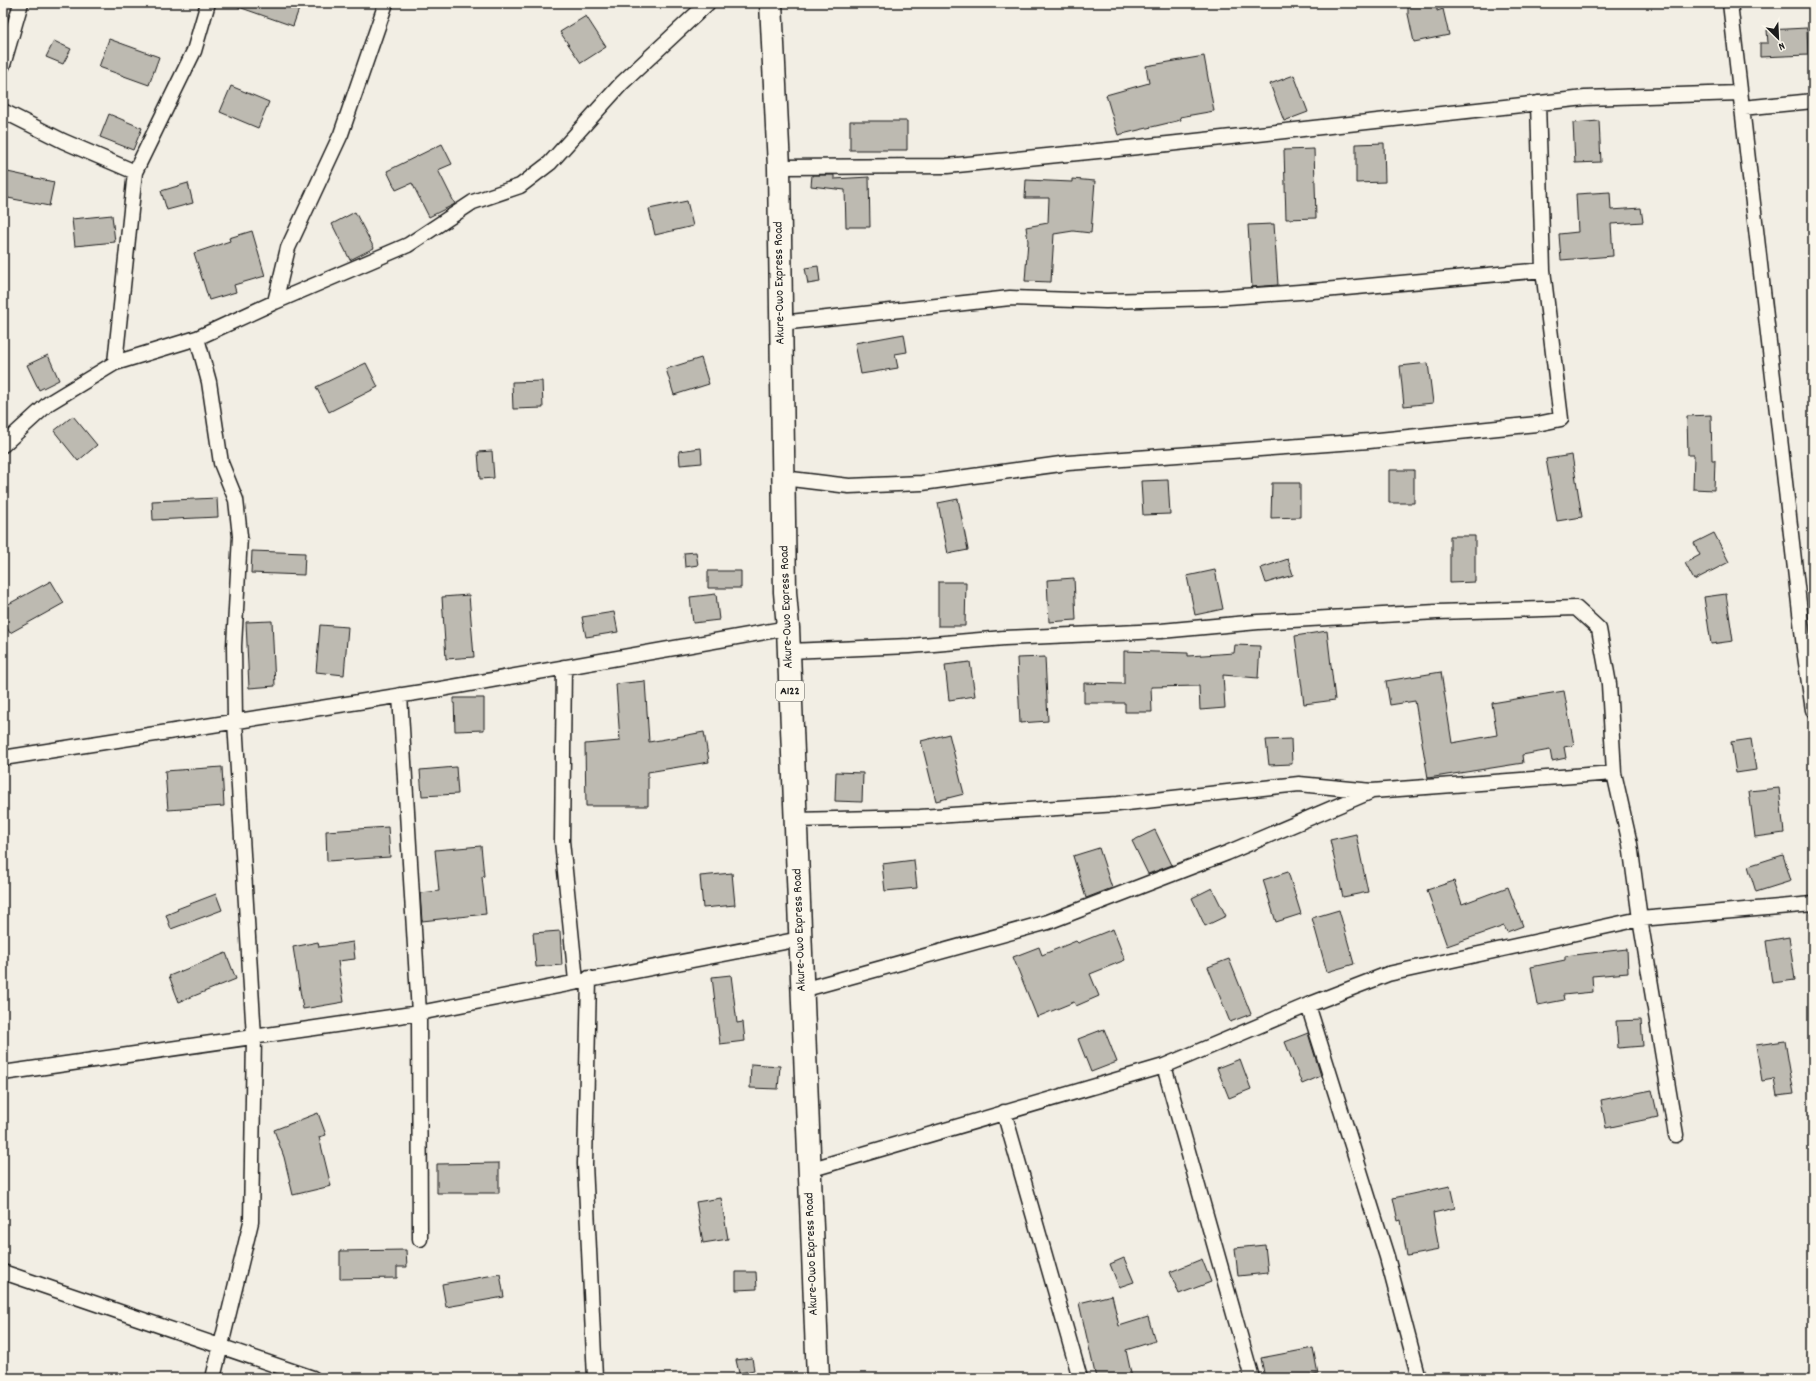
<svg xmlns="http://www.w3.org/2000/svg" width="1816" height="1381" font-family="Dekko,sans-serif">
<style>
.building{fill:#bdbab1;stroke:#1c1c1c}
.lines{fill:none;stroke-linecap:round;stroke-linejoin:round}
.street-casing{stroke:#1c1c1c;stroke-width:17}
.highway-casing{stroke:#1c1c1c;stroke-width:25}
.street{stroke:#fbf7ec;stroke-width:14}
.highway{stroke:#fbf7ec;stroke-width:22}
.labels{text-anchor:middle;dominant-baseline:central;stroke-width:4;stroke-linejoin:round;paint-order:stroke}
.shield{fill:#fbf7ec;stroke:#5f5e5a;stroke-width:1}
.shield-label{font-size:12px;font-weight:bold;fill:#1c1c1c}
.street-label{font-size:13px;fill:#1c1c1c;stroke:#fbf7ec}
</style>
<rect width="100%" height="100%" fill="#f2eee4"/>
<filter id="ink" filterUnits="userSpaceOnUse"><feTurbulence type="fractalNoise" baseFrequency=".025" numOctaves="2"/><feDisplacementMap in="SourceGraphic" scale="8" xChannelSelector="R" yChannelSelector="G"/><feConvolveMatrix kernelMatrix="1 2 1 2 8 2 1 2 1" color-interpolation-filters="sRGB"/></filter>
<g filter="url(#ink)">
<path class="building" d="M234,3H301L293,26L233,5Z
M1408,3H1437V11L1443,9L1449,35L1414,42L1408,14Z
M586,16L606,47L581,63L560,32Z
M1807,28L1808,55L1760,57V43H1768L1767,30Z
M109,39L159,57L149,85L99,67Z
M54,41L71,49L63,64L46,57Z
M1204,56L1214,111L1180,117L1181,120L1118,135L1106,95L1149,83L1146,66Z
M1294,75L1308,112L1284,121L1270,84Z
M231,86L269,102L258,128L220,112Z
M109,114L142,128L133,150L100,137Z
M850,121H907V150H850Z
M1599,121L1601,162L1575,163L1573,123Z
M1384,143L1385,182L1356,183V144Z
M442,144L452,164L438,170L455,204L429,217L412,183L396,190L387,171Z
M1314,149L1316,218L1286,219L1284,150Z
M3,171L54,182L49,206L3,197Z
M812,175H834V179L869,177L870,227H846L845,190L811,186Z
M1072,179L1095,181L1091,233L1073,231L1054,234L1051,282L1025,281L1028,241L1026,227L1048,223L1049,198H1025L1026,180L1072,182Z
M188,183L193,203L167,210L161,191Z
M1610,192L1611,210L1641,208L1643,222L1611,224L1613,256L1561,260L1559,234L1578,232L1576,194Z
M687,201L693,226L655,235L649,209Z
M355,212L374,248L350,260L332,224Z
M112,215L115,242L75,246L72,219Z
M1274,224L1278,285L1252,287L1248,225Z
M252,231L265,276L234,285L236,292L209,300L194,253L230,241L229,238Z
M818,266L820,282L808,284L805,268Z
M904,334L907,352L895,354L898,368L861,374L855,343Z
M48,355L59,380L39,390L27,365Z
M701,358L709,384L674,395L666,369Z
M366,363L378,387L329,412L316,387Z
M1428,363L1433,403L1404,406L1400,366Z
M542,381L543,408L513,409L512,382Z
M1711,415L1712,460H1715L1714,490L1693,489L1694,455H1688L1687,416Z
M73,416L97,445L78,461L54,431Z
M701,448L702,463L680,465L679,451Z
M492,451L494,478L480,479L478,452Z
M1572,455L1582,517L1557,521L1546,459Z
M1389,470H1414V503H1389Z
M1168,480L1170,514L1143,515L1141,481Z
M1272,483H1300V517L1271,518Z
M217,498L218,517L153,520L152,501Z
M958,499L968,550L948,554L938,503Z
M1714,533L1729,562L1694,580L1685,563L1700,555L1694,543Z
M1450,536H1475V582L1450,583Z
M252,551L305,553L304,575L251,573Z
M696,552L698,565L685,567L684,553Z
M1288,559L1293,575L1266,583L1261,568Z
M1215,570L1223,609L1195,615L1187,576Z
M708,571H741V588H708Z
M1074,578L1076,620L1049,622L1047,580Z
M51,581L64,603L10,633L3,621V607Z
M938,582H966L965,626H938Z
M716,594L719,620L693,623L690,597Z
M1726,594L1733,641L1711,644L1704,597Z
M469,595L474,657L446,659L442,597Z
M614,612L618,632L586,637L582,617Z
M272,621L275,686L249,688L246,622Z
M320,625L348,627L344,675L316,672Z
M1327,631L1335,700L1304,704L1295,636Z
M1235,645L1260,646L1258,678L1223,675L1225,708L1200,710L1199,686L1151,687L1152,712H1125V703H1084V683L1124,684V651L1188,653V656L1234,653Z
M1045,657L1048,721L1020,723L1017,658Z
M970,662L975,696L949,700L945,665Z
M1441,672L1452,743L1497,735L1492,703L1564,691L1574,745L1564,747L1566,758L1552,761L1550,750L1522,755L1523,763L1428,778L1415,701L1390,705L1386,681Z
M645,681L649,742L704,732L709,762L648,772V806H586L585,744L620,741L616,684Z
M454,698H484V730L455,731Z
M949,734L964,794L936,801L921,741Z
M1291,739L1292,764L1269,765L1266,740Z
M1751,739L1756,770L1736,773L1731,742Z
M222,767L224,806L168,810L165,771Z
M456,767L458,794L422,796L420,770Z
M836,772L863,773L862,802L835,801Z
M1779,788L1784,833L1755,837L1749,791Z
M388,827L390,857L327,861L326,831Z
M1155,830L1172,865L1148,874L1132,841Z
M1356,834L1368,892L1343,897L1330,840Z
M481,846L484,876L482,877L486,914L422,921L420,893L439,891L435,850Z
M1099,848L1112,888L1086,898L1073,856Z
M1783,855L1791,881L1756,892L1748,866Z
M914,860L917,888L885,891L882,864Z
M1288,872L1301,914L1276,922L1263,880Z
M732,873L735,905L703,908L700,876Z
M1454,881L1462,904L1508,887L1523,926L1507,932L1504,926L1447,946L1427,890Z
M1212,888L1226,916L1205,926L1192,898Z
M216,894L222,910L171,929L166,915L178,910L177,909Z
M1339,910L1354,964L1327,972L1312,918Z
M1113,929L1125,960L1090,974L1099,996L1076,1006L1074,1002L1037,1017L1013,957L1039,947L1042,955L1076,941L1078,943Z
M560,931L562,965L536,967L533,933Z
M1789,937L1795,980L1772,983L1766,941Z
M318,942L319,947L353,942L355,959L338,961L344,1002L303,1009L293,947Z
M1627,949L1628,973L1592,976L1593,992L1563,995L1564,1000L1538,1005L1531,967L1565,960V956Z
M226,953L236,979L179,1002L169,976Z
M1229,959L1251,1014L1230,1022L1208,967Z
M731,975L737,1023L743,1022L745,1041L720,1044L712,977Z
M1641,1020L1643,1046L1618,1048L1616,1021Z
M1104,1029L1117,1062L1091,1072L1078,1039Z
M1308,1033L1321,1076L1302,1084L1285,1042Z
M1785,1041L1794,1094L1777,1096L1774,1079L1762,1081L1756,1045Z
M1240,1059L1251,1089L1229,1098L1217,1068Z
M751,1064L780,1066L778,1089L750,1088Z
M1652,1090L1658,1117L1606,1128L1601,1100Z
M318,1113L326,1135L319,1137L331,1186L293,1195L284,1157L274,1130Z
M499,1163V1193H437V1164Z
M1450,1186L1455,1208L1433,1213L1439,1250L1407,1256L1401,1220L1398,1221L1393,1198Z
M721,1198L728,1239L703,1243L696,1202Z
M1265,1245L1268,1273L1238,1276L1235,1248Z
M406,1250L407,1267H397V1278L340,1279V1251Z
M1124,1258L1134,1282L1119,1287L1110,1264Z
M1202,1259L1211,1282L1179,1294L1170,1272Z
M736,1272H756L757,1289L736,1290Z
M500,1274L504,1297L446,1307L442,1284Z
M1112,1295L1119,1326L1148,1317L1155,1341L1126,1350L1132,1378H1096L1079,1303Z
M1313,1348L1318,1374L1300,1378H1265L1261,1358Z
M752,1358L754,1370L739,1373L736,1360Z"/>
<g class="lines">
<g class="street-casing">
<path id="street" d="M1730,3L1805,656L1813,710
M3,65L21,3
M1742,108L1813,101
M3,111L63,141L135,172
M779,167L947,166L1168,144L1585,98L1740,93
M275,302L288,248L341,134L386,3
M781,323L1010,298L1106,301L1215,298L1313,291L1543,270
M197,338L209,382L221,463L236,500L240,536L234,646L235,721L254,1037L251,1222L213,1378
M115,363L135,172L194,51L208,3
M3,445L49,403L115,363L197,338L275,302L408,245L473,202L520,186L550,163L622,83L708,3
M783,478L849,486L922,483L1068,463L1369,441L1537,424L1561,419L1543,270L1538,103
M789,651L910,646L1004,638L1161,631L1258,622L1437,612L1576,608L1599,629L1609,684L1614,773L1630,844L1640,919L1676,1135
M564,667L562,841L576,981
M400,695L419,1013L420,1239
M3,758L441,689L788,628
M795,820L920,817L1118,804L1299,784L1372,791L1614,773
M589,978L585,1164L595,1378
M802,990L1048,922L1227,853L1370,792
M1308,1005L1387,1257L1419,1378
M1164,1066L1252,1378
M3,1073L419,1013L800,939
M1004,1112L1080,1378
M809,1170L1164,1066L1308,1005L1388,974L1640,919L1813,904
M3,1272L313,1378"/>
</g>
<g class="highway-casing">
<path id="highway" d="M771,3L779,167L785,592L788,628L818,1378"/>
</g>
<use href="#street" class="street"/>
<use href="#highway" class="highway"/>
</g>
</g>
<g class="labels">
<rect class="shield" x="776" y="681" width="28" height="20" rx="3"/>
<g class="shield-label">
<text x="790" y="691">A122</text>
</g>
<g class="street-label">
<text transform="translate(780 283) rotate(-91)">Akure-Owo Express Road</text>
<text transform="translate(787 607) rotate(-92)">Akure-Owo Express Road</text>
<text transform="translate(800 930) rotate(-92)">Akure-Owo Express Road</text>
<text transform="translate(812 1254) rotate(-92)">Akure-Owo Express Road</text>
</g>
</g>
<rect width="1816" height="1381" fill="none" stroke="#fbf7ec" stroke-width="16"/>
<rect x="8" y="8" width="1800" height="1365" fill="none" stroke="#1c1c1c" stroke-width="1.5" filter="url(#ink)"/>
<g transform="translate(1778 38) rotate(156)" stroke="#fbf7ec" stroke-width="3" paint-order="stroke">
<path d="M0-3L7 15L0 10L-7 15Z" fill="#1c1c1c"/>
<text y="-6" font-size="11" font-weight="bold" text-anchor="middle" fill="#1c1c1c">N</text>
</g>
</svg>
